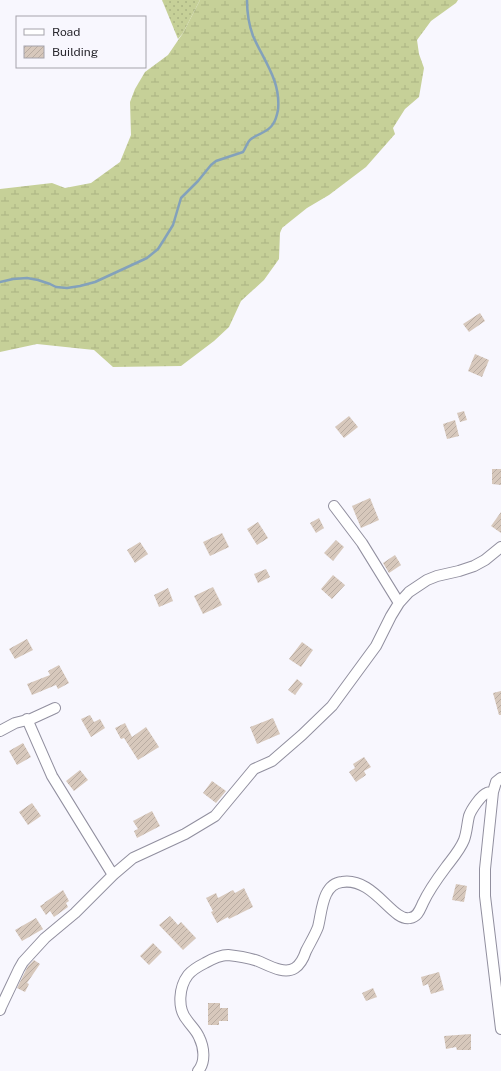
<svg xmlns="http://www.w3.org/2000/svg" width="501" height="1071" font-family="'Public Sans',sans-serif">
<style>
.grass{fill:url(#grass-dots)}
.wetland{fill:url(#wetland-marsh)}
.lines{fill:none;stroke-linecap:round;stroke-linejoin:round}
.stream{stroke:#83a1bb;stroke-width:2.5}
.building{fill:url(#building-hatch)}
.minor-casing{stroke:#918f9f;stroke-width:12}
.minor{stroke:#fff;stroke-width:10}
</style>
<defs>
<pattern id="grass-dots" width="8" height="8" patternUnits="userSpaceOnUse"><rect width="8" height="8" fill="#c6d098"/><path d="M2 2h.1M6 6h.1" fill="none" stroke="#aab383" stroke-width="1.8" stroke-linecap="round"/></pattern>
<pattern id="wetland-marsh" width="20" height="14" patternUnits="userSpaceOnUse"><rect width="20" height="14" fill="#c6d098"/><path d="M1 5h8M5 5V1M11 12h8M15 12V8" fill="none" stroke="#aab383"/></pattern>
<pattern id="building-hatch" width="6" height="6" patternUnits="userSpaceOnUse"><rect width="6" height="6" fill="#d7c8bc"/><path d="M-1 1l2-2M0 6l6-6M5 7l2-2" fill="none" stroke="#b9aca2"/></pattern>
</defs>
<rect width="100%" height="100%" fill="#f8f7fe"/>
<path class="grass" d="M162,0H200L183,33L178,39Z"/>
<path class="wetland" d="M200,0H458L456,3L431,21L417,40L419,54L424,68L419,97L405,109L393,128L395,134L366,167L329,195L307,208L282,228L280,233L279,259L264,280L241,301L229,327L214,341L181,366L113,367L94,350L37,344L0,352V189L52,183L65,188L91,183L120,162L131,135L130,102L135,89L145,72L168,55L183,33Z"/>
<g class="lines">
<path class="stream" d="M0,282L13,279L27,278L38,280L50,284L56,287L67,288L80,286L95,282L147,258L158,249L165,238L173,225L181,198L198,181L211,165L216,161L243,152C246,148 247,142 251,139C258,133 268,133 273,124C276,120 277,115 278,110C281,81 264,61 253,36C249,25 247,12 247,0"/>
</g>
<path class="building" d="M480,313L485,321L469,332L463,324Z
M475,354L489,360L482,377L468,371Z
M464,411L467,420L460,422L457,413Z
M349,416L358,427L344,438L335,427Z
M455,420L459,436L447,439L443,424Z
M492,469H501V485L492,484Z
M370,498L379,520L361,528L352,506Z
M501,512V533L491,526Z
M319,518L324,528L316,533L310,523Z
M258,522L268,538L257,545L247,529Z
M222,533L229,547L210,556L203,542Z
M336,540L344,547L333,561L324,553Z
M140,542L148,554L135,563L127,550Z
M395,555L401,565L389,573L383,563Z
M266,569L270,577L258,583L254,574Z
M333,575L345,585L332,599L321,589Z
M213,587L222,605L203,614L194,596Z
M168,588L173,601L159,607L154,595Z
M27,639L33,650L15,659L9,649Z
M302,642L313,650L301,667L289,659Z
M59,665L69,683L58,689L56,685L32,695L27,684L50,675L48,671Z
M297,679L303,684L295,695L288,690Z
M501,691V715H499L493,693Z
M90,715L94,722L100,719L105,728L91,737L81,719Z
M273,718L280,734L257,744L250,727Z
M125,723L132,737L146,727L159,747L138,760L124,738L121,739L115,728Z
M23,743L31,757L17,765L9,751Z
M364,757L371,767L364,771L366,775L356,782L349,772L355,768L353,764Z
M80,770L88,780L74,791L66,781Z
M212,781L226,791L216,803L203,793Z
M32,803L41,816L28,825L19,812Z
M152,811L160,826L137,838L134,831L138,829L133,821Z
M456,884L467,886L464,902L452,900Z
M244,888L253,907L229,919L228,917L217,923L211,912L213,911L206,898L216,893L218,898L233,890L235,893Z
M63,890L69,901L66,903L68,907L54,917L50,911L46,915L40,906L45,903H44Z
M170,916L178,925L181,922L196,938L183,950L159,925Z
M36,918L43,929L22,941L15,930Z
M153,943L162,952L149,965L140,956Z
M34,960L40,964L27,983L29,984L25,992L17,988L28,966Z
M439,972L444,990L431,994L428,984L423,986L421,977Z
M373,988L377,997L366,1001L362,993Z
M208,1003H220V1008H228V1021H219V1025H208Z
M471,1034V1050H457L456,1047L446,1049L444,1036Z"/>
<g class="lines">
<g class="minor-casing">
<path id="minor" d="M334,506L362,543L399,603
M27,719L52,776L113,875
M0,731L15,723L31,719L55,708
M501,778L496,782L493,792L485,869V896L501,1029
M0,1010L1,1007L19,969L23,962L45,938L75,913L113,875L133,858L185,834L215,816L254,769L272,761L302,735L332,706L376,646L391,616L399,603L409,592L427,580L437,576L459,571L474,566L485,560L501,547
M198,1071C206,1062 204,1047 199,1037C196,1030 191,1026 187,1020C177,1008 179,987 188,975C193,969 199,966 205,963C212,959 220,955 228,955C238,956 249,958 258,961C268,965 284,975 295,968C301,964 304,957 306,951C310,943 315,935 318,927C322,912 322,884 342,882C374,877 392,922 410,918C418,917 420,909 423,903C429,890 437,879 446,867C452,859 460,850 464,840C467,832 467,824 469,816C471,810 481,795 487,793C488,792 492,792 493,792"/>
</g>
<use href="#minor" class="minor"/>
</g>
<rect x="16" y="16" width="130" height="52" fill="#f8f7fe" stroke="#a5a4ab"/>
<rect x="24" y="29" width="20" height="6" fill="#ffffff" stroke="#a5a4ab"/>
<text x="52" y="36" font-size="12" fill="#28272e">Road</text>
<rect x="24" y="46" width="20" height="12" fill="url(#building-hatch)" stroke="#a5a4ab"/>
<text x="52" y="56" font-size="12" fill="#28272e">Building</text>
</svg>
